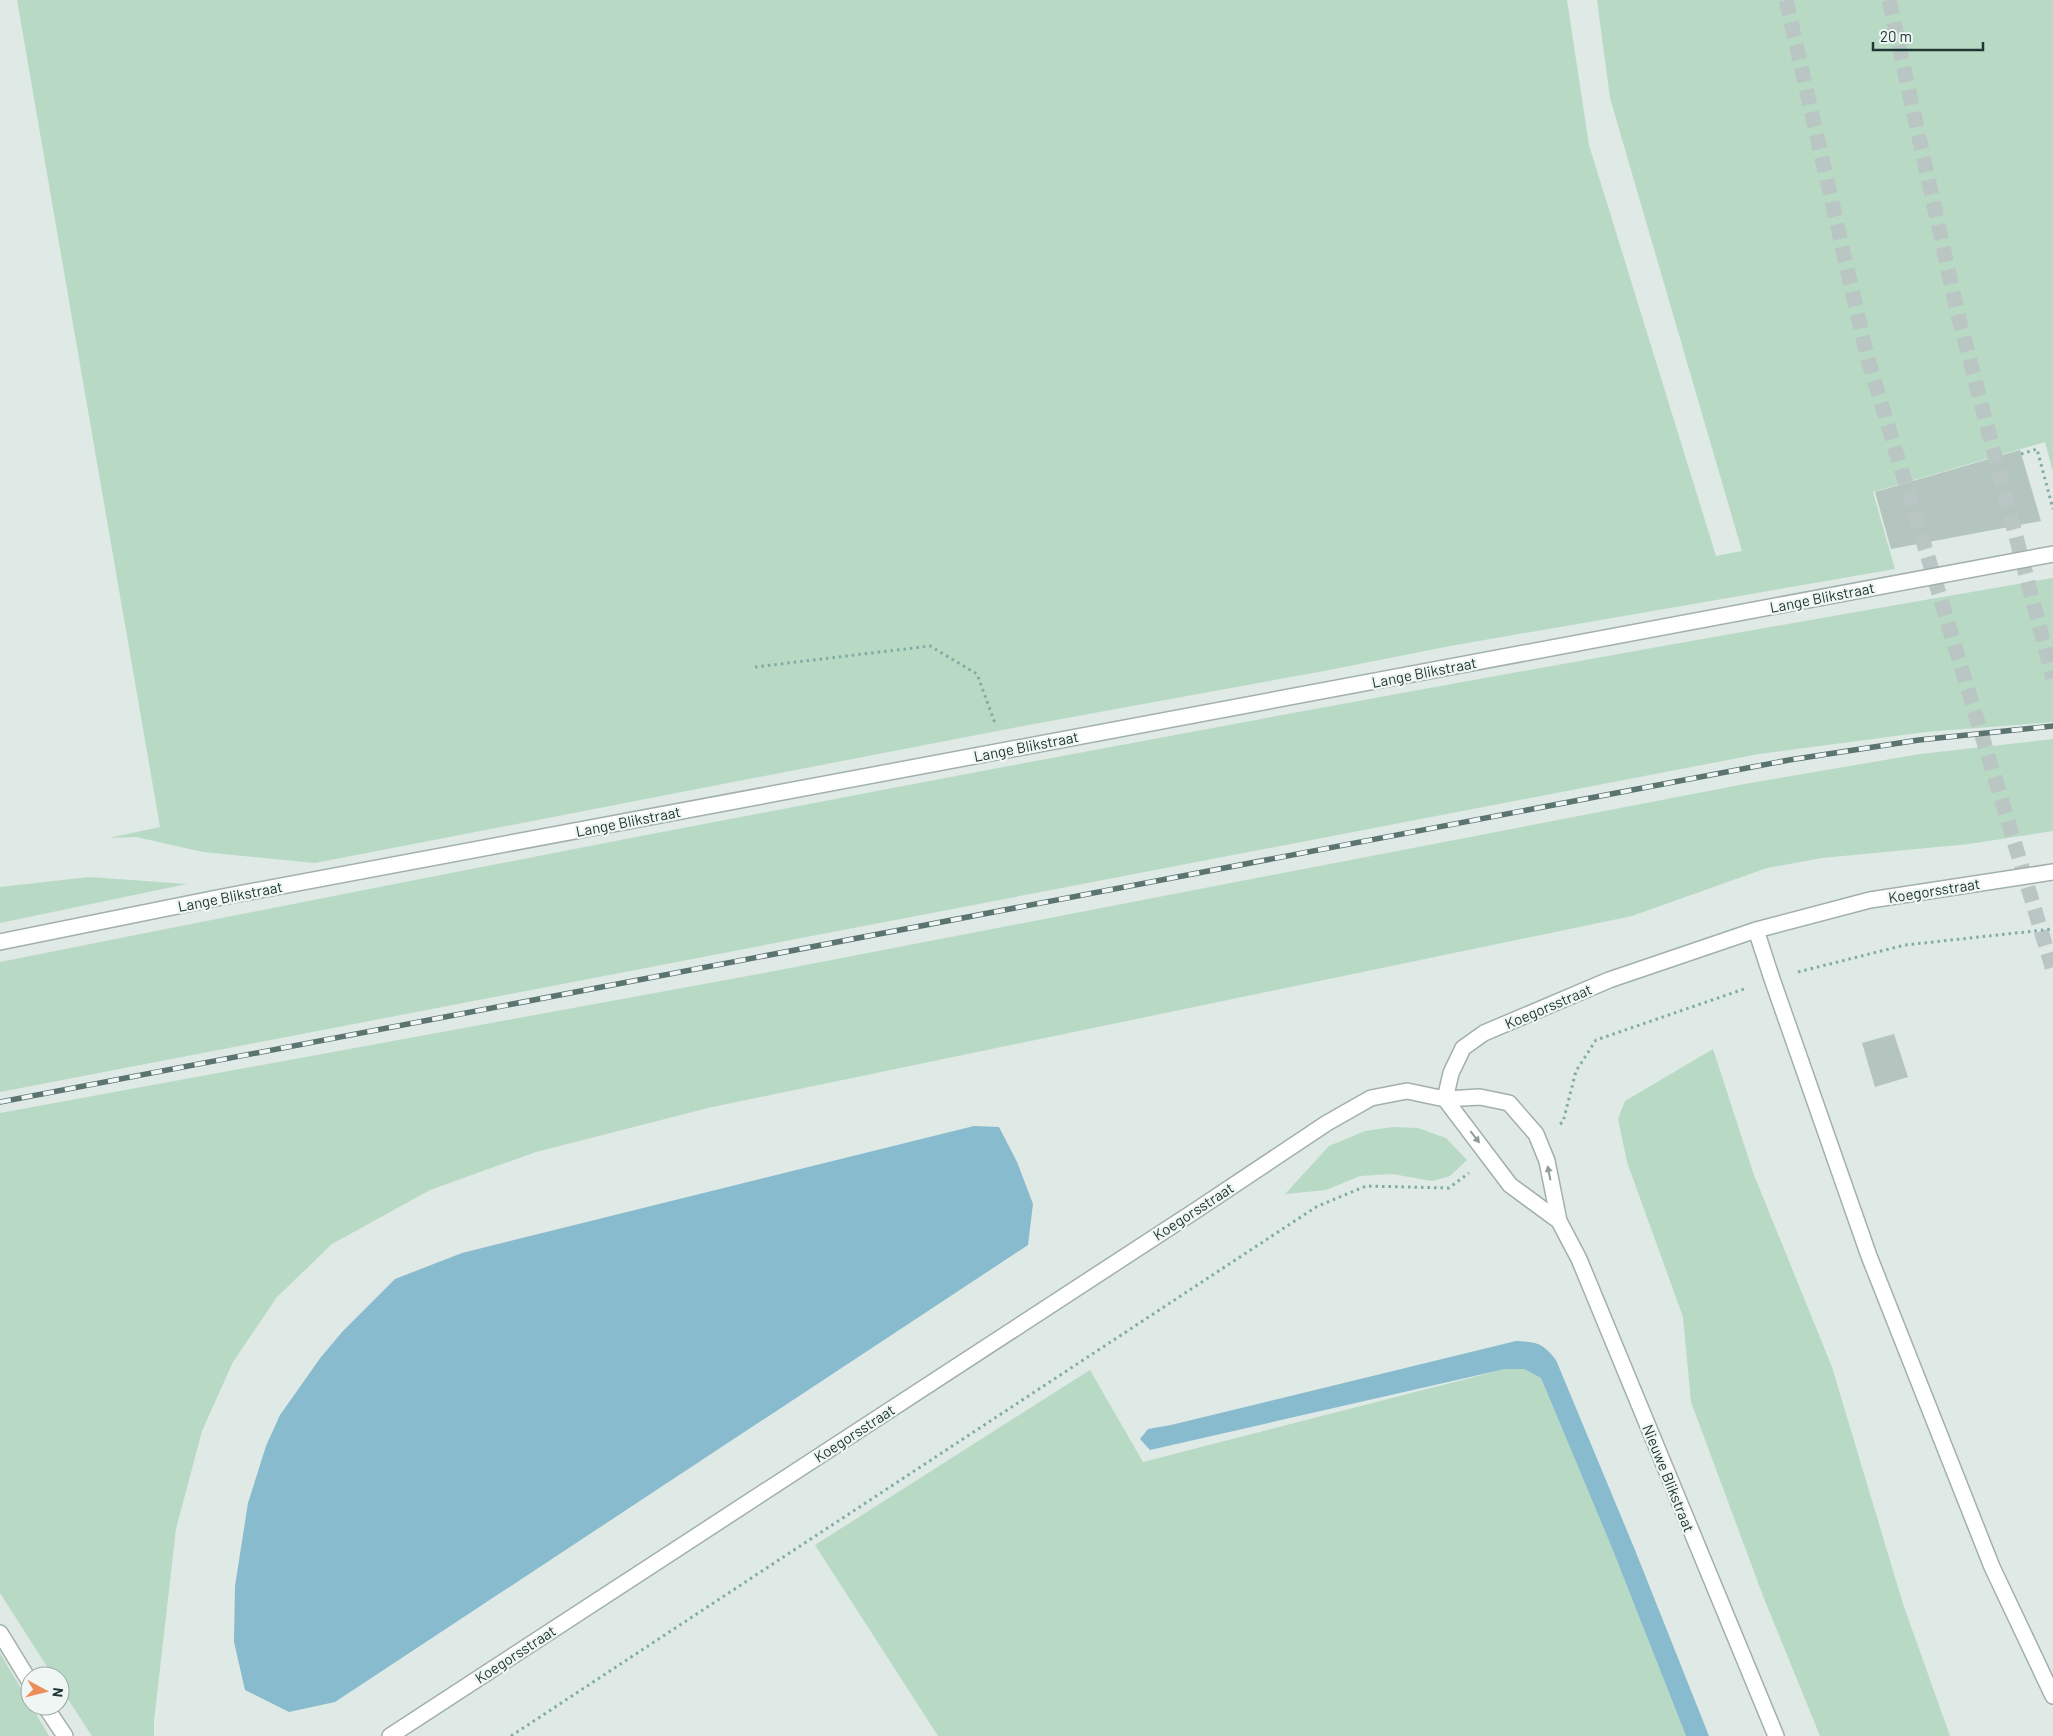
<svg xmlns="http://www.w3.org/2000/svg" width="2053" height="1736" font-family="Barlow,sans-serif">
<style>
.green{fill:#b8dac5}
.water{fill:#88bbcd}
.building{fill:#b4c4bf}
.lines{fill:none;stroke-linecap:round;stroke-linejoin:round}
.highway-tunnel{stroke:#b9c6c3;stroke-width:15;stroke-dasharray:15 8;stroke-linecap:butt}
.minor-casing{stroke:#a2b0ad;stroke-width:18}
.path{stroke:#80aca3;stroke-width:3;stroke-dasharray:2.5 4;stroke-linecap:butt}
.minor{stroke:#fff;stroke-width:15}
.rail-casing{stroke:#5b7470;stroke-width:5.5}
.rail{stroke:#eff6f3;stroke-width:4;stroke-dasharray:11;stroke-linecap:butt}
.oneway{fill:#909c9a}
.labels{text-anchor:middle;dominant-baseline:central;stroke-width:4.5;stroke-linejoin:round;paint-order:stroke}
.street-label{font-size:15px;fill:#203835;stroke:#eff6f3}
</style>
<rect width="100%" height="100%" fill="#dfe9e6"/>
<path class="green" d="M17,0H1567L1589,145L1716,556L1742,551L1610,98L1597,0H2053V472L2045,442L1873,492L1895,569L1450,646L1324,671L1023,726L315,863L203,852L136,837L109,838L160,827Z
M2053,578V722L1926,732L1759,754L0,1092V962C683,826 1367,695 2053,578Z
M2053,739V831L1969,844L1822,858L1767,868L1632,916L708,1108L536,1152L430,1190L332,1244L277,1297L233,1362L202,1431L176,1529L154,1721V1736H92L60,1687V1676H53L0,1593V1113L764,973L1750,783L1920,754Z
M89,877L187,884L0,923V887Z
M1713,1049L1754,1175L1832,1367L1903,1604L1950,1736H1820L1763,1596L1691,1402L1683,1317L1627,1162L1618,1119L1625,1101Z
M1393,1127L1418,1128L1446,1138L1467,1160L1450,1176L1432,1181L1392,1174L1360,1176L1326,1190L1285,1194L1329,1146L1365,1131Z
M1505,1369H1524L1541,1378L1612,1548L1686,1736H938L815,1545L1090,1370L1143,1462Z
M0,1653L49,1736H0Z"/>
<path class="water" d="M974,1126L999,1127L1017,1162L1033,1204L1028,1245L335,1702L289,1712L245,1690L234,1642L235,1586L248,1503L266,1446L280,1415L321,1357L343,1331L395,1279L462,1253Z
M1516,1341C1537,1342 1543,1343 1556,1360L1635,1550L1709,1736H1686L1612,1548L1541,1378L1524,1369H1505L1150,1450L1140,1439L1148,1429L1171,1425Z"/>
<path class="building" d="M2020,450L2041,521L1891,549L1875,492Z
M1894,1034L1908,1077L1875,1087L1862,1043Z"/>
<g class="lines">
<path class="highway-tunnel" d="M1786,0L1867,356L2053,970
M1889,0L1958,315L2053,678"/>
<g class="minor-casing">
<path id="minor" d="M1756,930L1772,979L1869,1256L1992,1567L2053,1696
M0,942L217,898L2053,554
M1445,1099L1451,1073L1463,1048L1484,1033L1609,980L1756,930L1870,900L2053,872
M1445,1099L1510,1185L1559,1221
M0,1633L30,1682
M45,1706L65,1736
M390,1736L1198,1209L1327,1123L1371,1098L1407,1091L1445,1099L1480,1097L1509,1103L1536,1134L1547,1161L1559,1221L1579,1259L1776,1736"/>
</g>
<path class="path" d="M2021,454L2037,449L2053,509
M755,667L930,646L977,674L996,726
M1798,972L1905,945L2053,929
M1560,1124L1563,1122L1576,1071L1596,1040L1747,988
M511,1736L1316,1207L1366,1186L1449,1188L1469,1173"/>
<use href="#minor" class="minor"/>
<g class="rail-casing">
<path id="rail" d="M0,1102L1789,760L1919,740L2053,726"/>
</g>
<use href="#rail" class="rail"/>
</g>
<defs><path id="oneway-solid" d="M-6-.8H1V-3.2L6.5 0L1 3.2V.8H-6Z" transform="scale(1.25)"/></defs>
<g class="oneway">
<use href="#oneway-solid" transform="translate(1475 1137) rotate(52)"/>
<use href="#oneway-solid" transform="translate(1549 1173) rotate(-101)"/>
</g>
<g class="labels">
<g class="street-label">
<text transform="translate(1822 597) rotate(-11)">Lange Blikstraat</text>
<text transform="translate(1424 672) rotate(-11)">Lange Blikstraat</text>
<text transform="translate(1026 746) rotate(-11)">Lange Blikstraat</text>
<text transform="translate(628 821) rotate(-11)">Lange Blikstraat</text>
<text transform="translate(1934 890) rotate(-9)">Koegorsstraat</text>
<text transform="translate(230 896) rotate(-11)">Lange Blikstraat</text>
<text transform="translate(1548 1006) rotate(-23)">Koegorsstraat</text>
<text transform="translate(1193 1211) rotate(-33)">Koegorsstraat</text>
<text transform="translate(854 1433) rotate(-33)">Koegorsstraat</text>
<text transform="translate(1669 1478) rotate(68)">Nieuwe Blikstraat</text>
<text transform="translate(515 1654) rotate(-33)">Koegorsstraat</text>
</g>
</g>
<g transform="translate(45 1691) rotate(97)"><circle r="24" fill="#eff6f3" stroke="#9caaa7"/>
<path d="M0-4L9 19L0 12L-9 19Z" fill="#ec8e5a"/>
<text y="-8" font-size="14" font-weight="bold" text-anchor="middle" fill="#203835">N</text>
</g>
<path d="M1873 42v8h110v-8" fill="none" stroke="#203835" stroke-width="2.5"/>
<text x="1880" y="42" font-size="15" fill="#203835" stroke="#eff6f3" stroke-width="4" paint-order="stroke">20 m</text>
</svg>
